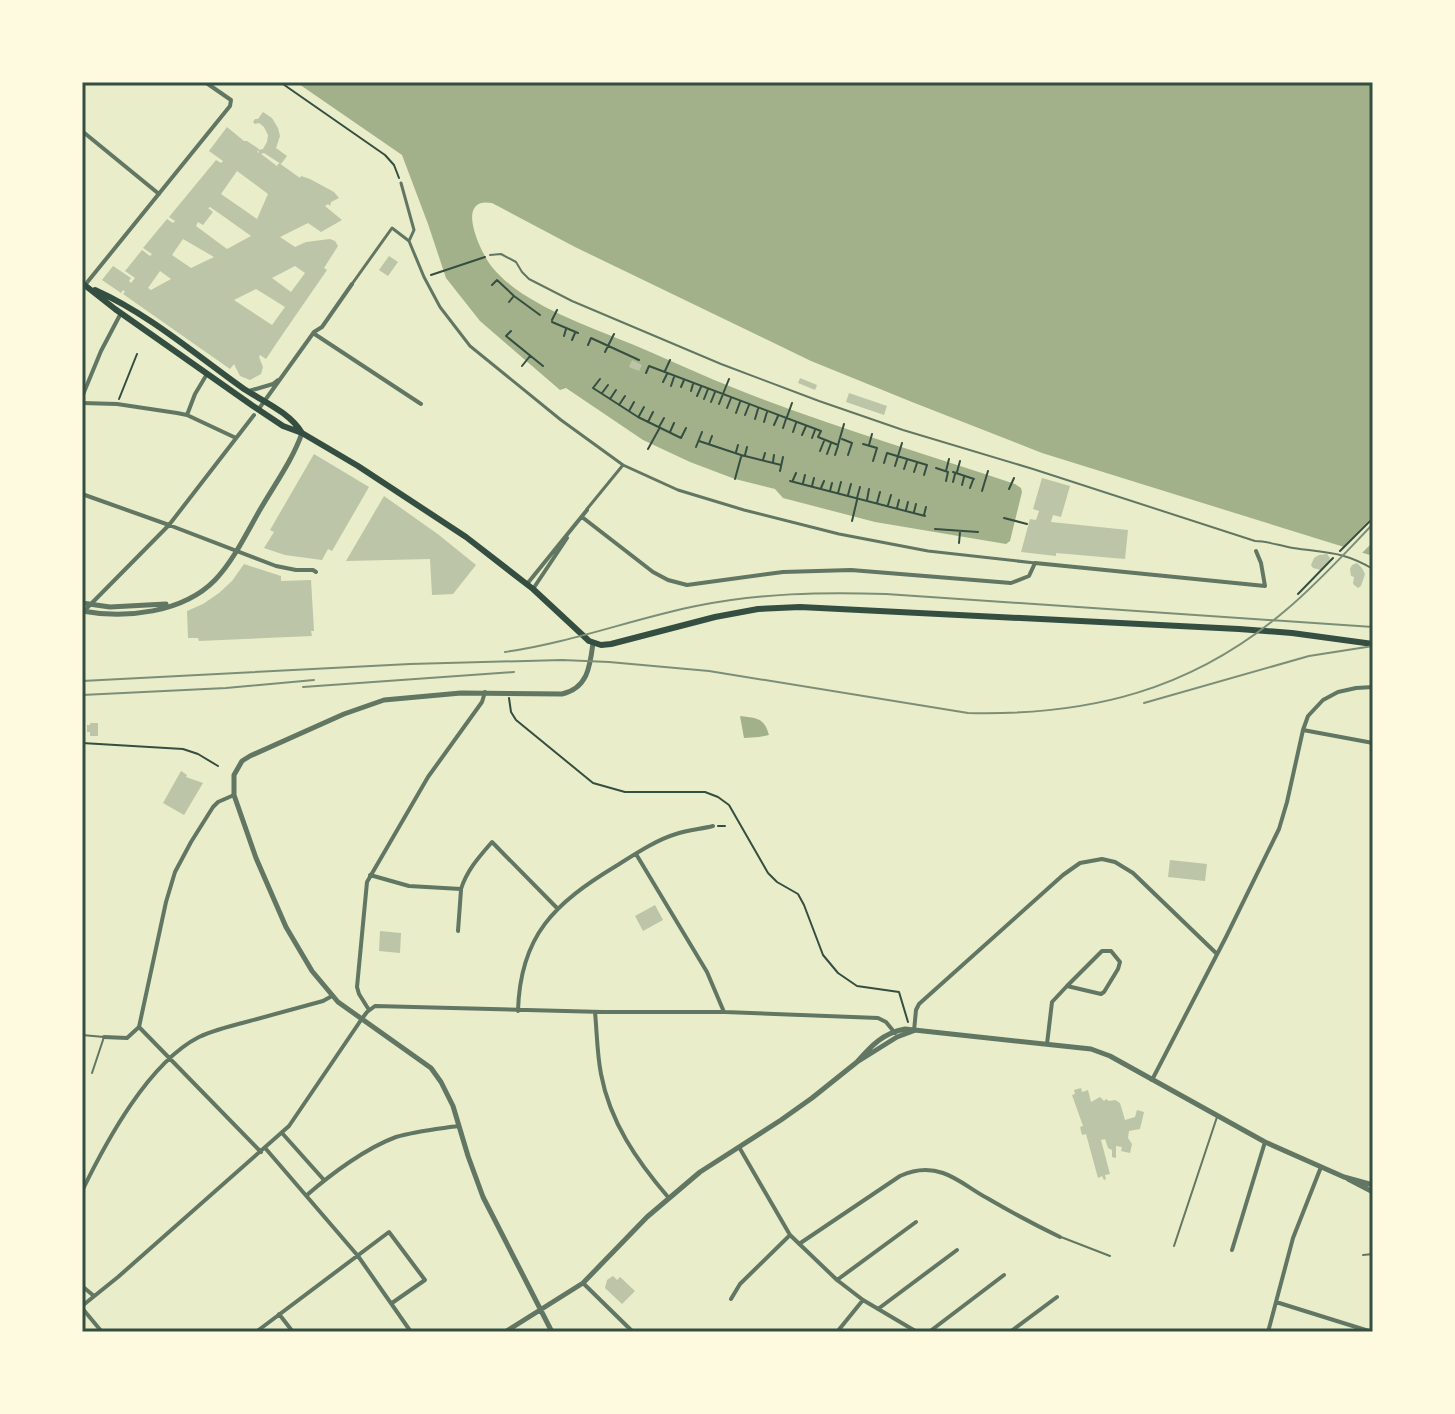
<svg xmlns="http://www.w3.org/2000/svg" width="1455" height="1414" font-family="'Libre Baskerville',serif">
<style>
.water{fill:#a3b18a}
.pier{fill:#e9edc9}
.building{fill:#bcc5a7;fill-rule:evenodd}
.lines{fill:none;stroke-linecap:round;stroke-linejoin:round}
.path{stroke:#344e41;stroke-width:2}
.service{stroke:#617663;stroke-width:2}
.pedestrian{stroke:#617663;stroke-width:3}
.minor{stroke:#617663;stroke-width:4}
.tertiary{stroke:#617663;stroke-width:5}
.secondary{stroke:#344e41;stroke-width:6}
.rail{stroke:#7c8e77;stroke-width:2}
.neatline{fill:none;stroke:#344e41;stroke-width:3}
</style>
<rect width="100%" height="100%" fill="#e9edc9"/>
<path class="water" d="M296,82H1373V556L1042,453L912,402L811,361L575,247L492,203C454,196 480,252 492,267C523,305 589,326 634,345C676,363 719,383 762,399C845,430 931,456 1015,484L1021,488L1022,492L1010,541L1006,544L875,522L783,498L775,489L735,479L690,462L643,440L566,388L560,390L480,321L446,278L428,224L402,155Z
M740,716C756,718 764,717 769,735L759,737L744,738Z"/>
<path class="pier" d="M1373,516V542L1359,556L1340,550Z"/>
<path class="building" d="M263,112L272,118L278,128L280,136L276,148L287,156L281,164L264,153L261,154L277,166L279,163L300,178L301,176L310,179L334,192L339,198L331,202L330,206L328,204L325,206L342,220L321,232L308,223L280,237L295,247L306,242L330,239L335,241L338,246L324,268L327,270L278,341L266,359L260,355L259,357L263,367L261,374L250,380L240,376L234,364L230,369L123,294L125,292L123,290L121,293L102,280L113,266L131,278L129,281L131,283L135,278L125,271L142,250L150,256L152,254L143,248L167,219L173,223L175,221L169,217L216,160L221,163L223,161L209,151L227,127L244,141H247L259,149L257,152L259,153L258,150L263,149L267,142L268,135L264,127L259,123L255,124L253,122L255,119H258ZM237,171L268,194L257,219L221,194ZM210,207L223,216L251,236L227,249L196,226L198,222L203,225L213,212L208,208ZM183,239L214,257L191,268L172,255ZM295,266L305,273L291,292L272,278ZM160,271L171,279L151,290L148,288ZM256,289L285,307L272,325L234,300Z
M389,256L398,262L388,276L379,270Z
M632,360L642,365L639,371L629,367Z
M800,378L817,385L815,390L798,383Z
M849,393L887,406L884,415L846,402Z
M314,454L369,487L332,551L328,549L322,560L285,555L264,548L274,532L270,530Z
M1042,478L1070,486L1061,517L1053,515L1051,522L1128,530L1125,559L1056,553V556L1021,552L1030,519L1036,520L1039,511L1033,509Z
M384,496L439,535L476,565L453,594L432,595L430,559L346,561Z
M1327,554L1330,558L1329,561L1321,570L1313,568L1311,565L1314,558L1319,555Z
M1357,563L1362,568L1365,574L1361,586L1358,588L1353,584L1354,577L1351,576L1350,569L1352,565Z
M244,564L281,576V581L311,580L314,631H311L312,636L199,641L198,638H188L187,611L203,604L219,593L232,581Z
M90,723H98V736H90V732H87V725H90Z
M181,771L187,775L186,777L203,783L184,815L163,803Z
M1170,860L1207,864L1205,881L1168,877Z
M655,905L663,920L643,931L635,916Z
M380,931L401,933L400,953L379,951Z
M1081,1088L1082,1092L1088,1090L1091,1102L1100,1097L1104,1101L1106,1099L1109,1101L1115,1100L1120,1103L1125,1120L1135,1117L1137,1110L1144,1112L1140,1129L1129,1131L1128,1138L1132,1144L1130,1153L1121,1151L1122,1147L1116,1146V1158L1112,1157V1150L1108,1148L1105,1139L1101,1140L1110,1174L1105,1175L1106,1179L1104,1180L1102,1176L1098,1178L1086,1134L1082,1135L1080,1127L1083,1126L1072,1095L1075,1094L1074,1090Z
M613,1276L617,1280L620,1277L635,1291L622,1304L605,1288L607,1280Z"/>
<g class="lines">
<path class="path" d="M280,82L385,155L394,165L399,178
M431,275L485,257
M492,285L497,280L514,296L540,315
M509,302L513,297
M552,320L557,310
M552,322L578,333
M511,331L506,336L543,366
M564,336L566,329
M572,340L575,333
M588,345L591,338L639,360
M605,352L614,334
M522,366L530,356
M665,371L670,360
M646,373L649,366L821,431L818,437L838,445L844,424
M600,379L593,388L638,417L681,438L686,428
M663,382L667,374
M671,386L674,377
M681,387L684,380
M691,391L693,384
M602,393L608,385
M697,396L701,387
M119,399L137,354
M610,399L616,390
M704,399L708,389
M711,402L715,392
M719,404L729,379
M619,405L625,396
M727,408L731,398
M629,411L634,402
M736,413L740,402
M745,415L749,405
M639,416L644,407
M787,417L792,403
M755,419L758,409
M648,422L653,412
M764,422L767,412
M774,425L778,416
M659,427L664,418
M783,428L786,419
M670,432L674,423
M793,432L796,423
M802,435L806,426
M812,438L815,430
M842,439L852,443L848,455
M699,441L741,455L781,465
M709,444L712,436
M863,444L877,448L873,461
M869,445L872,434
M696,447L702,432
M648,449L659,429
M820,451L824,441
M736,452L738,445
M827,454L831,443
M745,455L747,447
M835,455L838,446
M763,460L765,453
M773,462L774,455
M884,463L887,453L927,465L924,475
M895,466L902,443
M936,468L948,472L946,481
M904,469L907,460
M780,471L783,457
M946,471L949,459
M914,472L917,463
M953,472L974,479
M957,472L960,461
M735,479L741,457
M793,480L796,473
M790,481L925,516
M953,482L955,474
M803,483L805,475
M962,485L964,477
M812,486L814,478
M821,488L824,481
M970,488L973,480
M1009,489L1014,478
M830,491L832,483
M982,491L988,471
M838,493L841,482
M848,495L851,484
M857,498L860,487
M867,500L869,489
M877,503L880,492
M888,505L891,495
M897,508L899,500
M906,510L908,502
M914,512L916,504
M924,515L926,507
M1004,518L1027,524
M852,521L857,500
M935,529L978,532
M959,543L960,532
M1340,551L1373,518
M1298,594L1333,558
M509,698L511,712L516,720L593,783L625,792H705L718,797L729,805L768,873L777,882L798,894L804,905L823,955L838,973L857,986L899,992L908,1022
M82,743L183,749L198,754L218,766
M718,826H725"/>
<path class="service" d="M490,255L501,254L516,262L522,272L529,279L572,301L721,364L819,401L903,430L1033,469L1255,541C1268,541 1280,546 1293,548C1326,553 1343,551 1373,569
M82,1035L104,1037L92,1073
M1061,1237L1110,1256
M1174,1246L1217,1117
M1363,1255L1373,1254"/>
<path class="pedestrian" d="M401,183L414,230L409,241L424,277L440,307L470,346L561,420L623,465L678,490L744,510L839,534L928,551L1035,563
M352,284L392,228L409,241
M587,509L623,465"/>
<path class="minor" d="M82,131L159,194
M85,285L230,106L231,100L205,82
M313,333L421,404
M249,391L273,384L278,380
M82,397L101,351L121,313
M82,403L117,404L177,413L187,415L236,438
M258,410L314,332L322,327L352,284
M187,415L195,394L207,374
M82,494L169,525L276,566L296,570H313L316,572
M582,517L653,572L668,580L687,585L783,572L851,570L1011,583L1029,576L1035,563L1265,586L1261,563L1256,551
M527,584L587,510
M533,589L567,538
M84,611L169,525L254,415
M1303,730L1373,743
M636,854L707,972L724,1012
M370,875L409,886L461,889C467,870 479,857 492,842L557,908
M458,931L461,890
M369,1010L359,994L357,987L367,882L428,777L482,702L485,692
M518,1011C520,935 555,903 616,866C635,854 656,840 676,834C688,830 701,829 713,826
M595,1012C597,1033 597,1054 601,1074C610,1122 637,1161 668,1197
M140,1028L261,1152
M914,1031L916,1010L919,1004L1063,875L1080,863L1102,859L1115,862L1133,873L1217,954
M104,1037L127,1038L139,1027L166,902L175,872L191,842L213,807L218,802L234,795
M1047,1044L1052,1002L1067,986L1101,994L1104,992L1118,969L1120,962L1111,951H1102L1067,986
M1152,1080L1226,937L1279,829L1287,802L1303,730L1308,716L1323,700L1338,692L1356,688L1373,687
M282,1133L324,1180
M739,1147L790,1235L837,1280L863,1300L917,1332
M266,1149L358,1256L411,1332
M82,1191C106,1142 148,1063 199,1037C214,1030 230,1026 246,1022C271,1015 297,1008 323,1001L332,996
M307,1195C331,1174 366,1148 396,1137C416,1131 438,1129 458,1126
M799,1244L900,1176C913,1170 929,1168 943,1173C958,1178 972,1190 987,1198C1011,1212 1035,1225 1060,1237
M1232,1250L1265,1142
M837,1280L916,1222
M583,1283L633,1332
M82,1286L94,1296
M731,1299L740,1284L790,1235
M1276,1302L1372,1332
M82,1306L118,1277L289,1126L361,1020L367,1012L375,1006L603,1012H725L878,1018L886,1022L895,1033
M82,1308L102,1332
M878,1309L957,1250
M279,1314L293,1332
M256,1332L389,1232L425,1280L392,1303
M837,1332L863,1300
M929,1332L1004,1275
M1010,1332L1057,1297
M1268,1332L1293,1238L1321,1167"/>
<path class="tertiary" d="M82,603L110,607L166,604
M82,611C125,619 183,613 215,580C234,560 247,532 261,508C275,484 293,459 302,433
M857,1062C871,1046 883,1033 905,1029L1091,1049L1110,1056L1265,1142L1344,1177L1373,1185
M1348,1179L1373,1192
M505,1332L583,1283L647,1217L700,1172L781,1120L812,1098L857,1062L897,1037L913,1031
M552,1332L483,1197L468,1156L453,1106L441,1082L431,1068L338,1002L312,971L286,927L256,858L234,795V775L242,761L250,756L344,714L384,700L461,693L562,694C588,688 590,666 593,643"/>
<path class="secondary" d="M82,283L115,309L253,406L283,426L302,433L358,466L466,537L533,589L589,641L601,645L611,644L715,617L758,609L800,607L1239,629L1292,633L1373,644
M95,290C149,314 196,355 244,389C264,402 289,412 302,433"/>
<path class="rail" d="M505,652C570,643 632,619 696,606C759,593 822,592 886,594L1373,627
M82,681L410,664L562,660L609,662L709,671L968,713C1090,716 1192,690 1286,610C1317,584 1345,553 1373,524
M303,687L514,672
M82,695L226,688L314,680
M1144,703L1309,656L1373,646"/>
</g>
<rect width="1455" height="1414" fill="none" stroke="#fefae0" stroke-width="168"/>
<rect x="84" y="84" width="1287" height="1246" class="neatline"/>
</svg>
